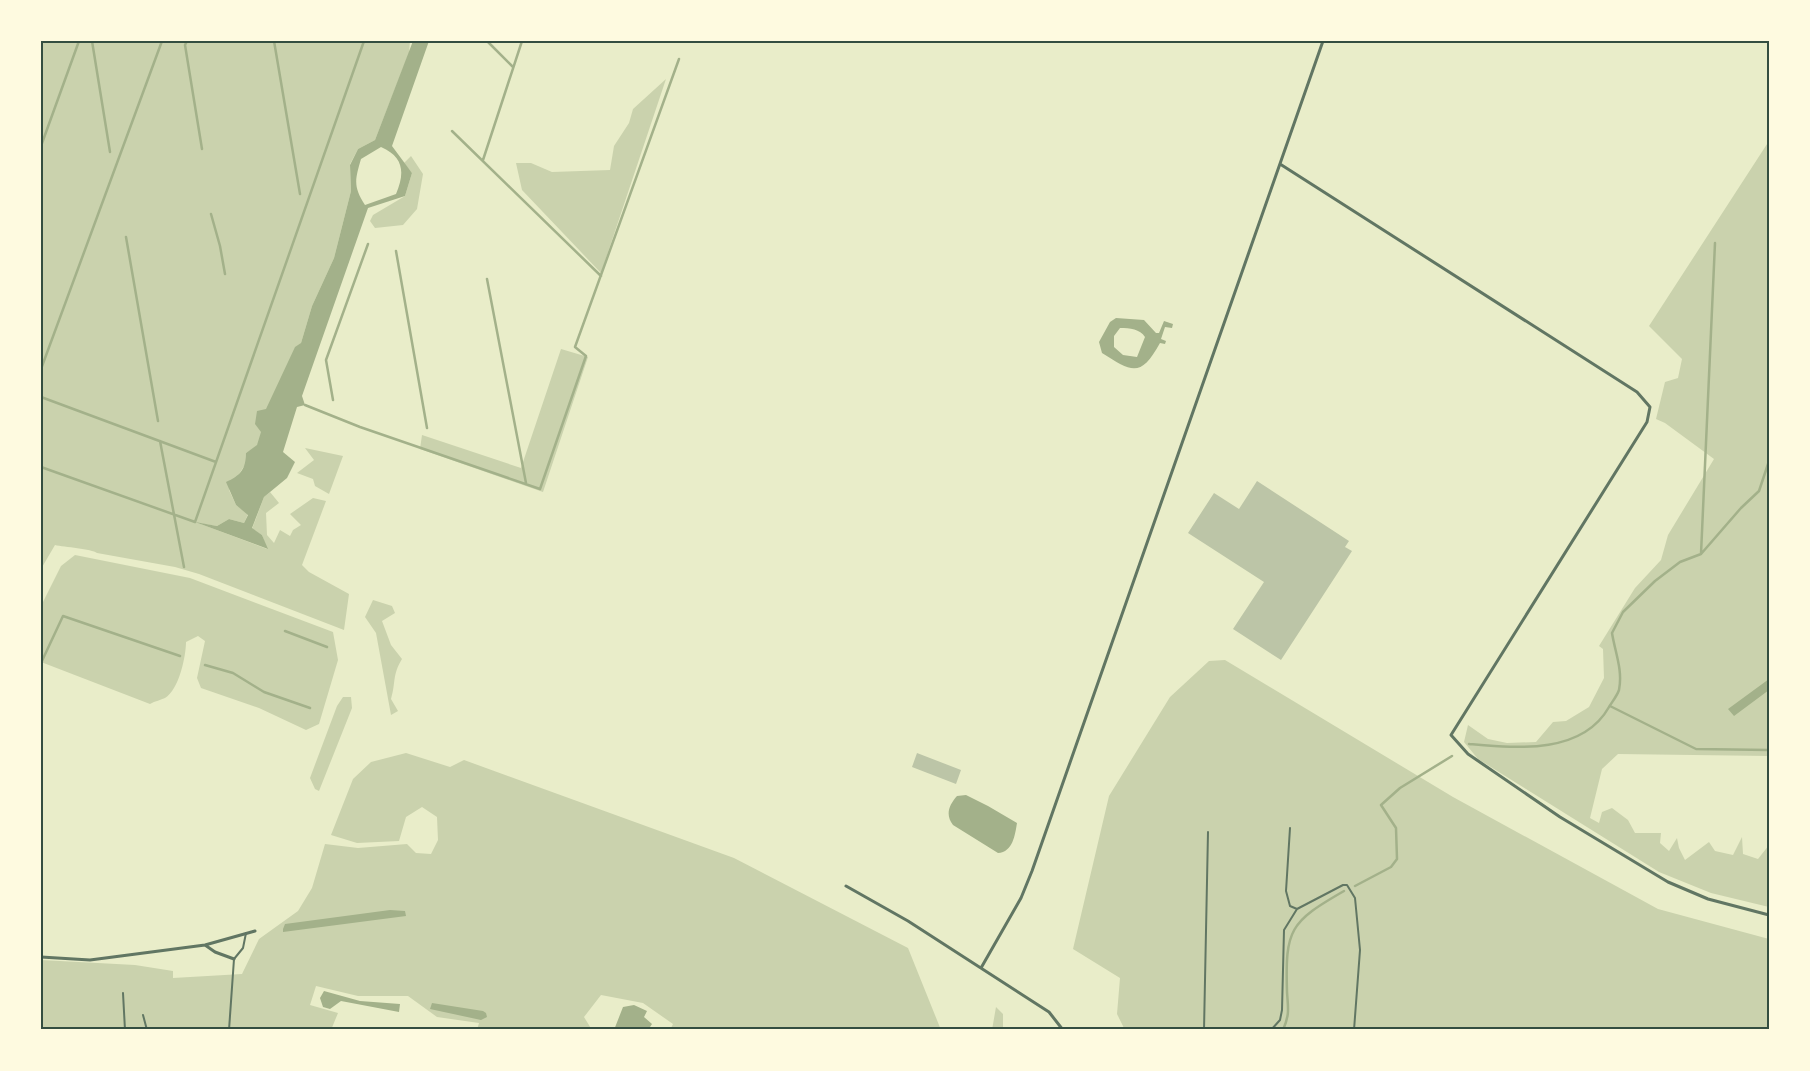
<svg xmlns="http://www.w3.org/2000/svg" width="1810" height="1071" font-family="Overpass,sans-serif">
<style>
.green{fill:#cad2ad}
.water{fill:#a3b18a;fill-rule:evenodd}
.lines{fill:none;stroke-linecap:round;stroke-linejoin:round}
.stream{stroke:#a3b18a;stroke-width:2.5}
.building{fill:#bcc5a7}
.service{stroke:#617663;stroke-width:2}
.minor{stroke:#617663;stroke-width:3}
.neatline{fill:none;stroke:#344e41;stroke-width:2}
</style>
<rect width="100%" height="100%" fill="#e9edc9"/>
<path class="green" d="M41,41H410L409,53L375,140L358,149L350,164L351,191L334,258L312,306L301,343L257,446L246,453V463L229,490L236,505L248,514L244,523L229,519L217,526L198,523L267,549L262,535L252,529L264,497L270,492L279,503L266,513L267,535L274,543L280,530L290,536L293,530L301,525L290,514L313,498L326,501L302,565L309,572L349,594L344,630L199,574L175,567L97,553C92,549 64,547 55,545L41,569Z
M666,79L601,273L522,190L516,163H531L552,172L610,170L614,146L629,123L633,109Z
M1769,141V756L1618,754L1602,769L1590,818L1599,823L1602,812L1612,808L1628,820L1635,833H1661L1660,843L1669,851L1677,838L1679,848L1685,860L1709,842L1715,851L1733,855L1742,837L1743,854L1758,859L1769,845V907L1711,893L1659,872L1478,759L1464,742L1468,725L1488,739L1507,743L1536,742L1553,722L1566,721L1589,707L1604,678L1603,649L1599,646L1635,588L1661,560L1668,535L1714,459L1665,423L1656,419L1665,382L1678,378L1682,359L1649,326Z
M411,156L423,174L417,209L403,225L375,228L370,221L373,215L405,196L412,173L404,163Z
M561,349L588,357L543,492L420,449L422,435L521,468Z
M305,448L343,456L329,494L315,486L313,479L297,473L314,460Z
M75,555L190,578L333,632L338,660L319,724L306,730L259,708L201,688L197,678L205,641L198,636L186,642C186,656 179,690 165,698C161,700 155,701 150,704L41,662V606L61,566Z
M373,600L392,606L395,613L382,621L391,645L402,659C392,675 396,683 391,699L398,711L391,715L376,633L365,617Z
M1225,660L1453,797L1658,909L1769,939V1030H1125L1117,1014L1120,978L1073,949L1109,796L1170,697L1209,661Z
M343,697H351L352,708L319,791L315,789L310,778L337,706Z
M406,753L450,767L464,760L734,858L908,948L941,1030H670L673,1024L643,1003L601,995L584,1017L592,1030H477L479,1023L437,1017L408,996H358L316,986L310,1005L338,1013L331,1030H41V960L135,965L173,971V978L242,974L259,939L298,911L312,888L325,844L358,848L407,844L416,853L431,854L438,840L437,817L422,807L406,817L399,841L357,843L331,835L353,779L371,762Z
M996,1007L1003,1014V1030H992Z"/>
<path class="water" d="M413,41H429L392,146L412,173L405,196L368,208L302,396L305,405L297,407L283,452L295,462L287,478L264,497L252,528L262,535L268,549L195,522L217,526L229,519L244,523L248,515L236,505L226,482C240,476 246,469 246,453L257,445L261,432L255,424L257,411L266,409L295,347L301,343L312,306L334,258L351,191L350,165L358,149L375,140ZM381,147C404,157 405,173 396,194L365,205C353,186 355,180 361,159Z
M1116,318L1144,320L1156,333H1159L1164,321L1173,324L1172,328L1165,327L1161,339L1166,341L1165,344L1160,343C1141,377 1133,373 1102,353L1099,342L1110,322ZM1120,328C1130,328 1140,329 1145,337L1137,357L1123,355L1114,347V336Z
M1769,679V690L1734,716L1728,709Z
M966,795L988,806L1017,823C1015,835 1013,852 998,853L953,825C945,815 949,805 957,796Z
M390,910L405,911L406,916L283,932V929L285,924Z
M324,991L360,1001L400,1004L399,1012L341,1001L330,1009L323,1007L320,998Z
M432,1003L483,1011L486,1013L487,1017L481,1020L430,1009Z
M634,1005L647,1011L644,1017L652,1024L648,1030H614L623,1007Z"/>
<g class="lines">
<path class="stream" d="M92,41L110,152
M187,41L185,45L202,149
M274,41L300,194
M487,41L513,67
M452,131L601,276
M41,146L79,41
M483,160L522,41
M211,214L220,246L225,274
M126,237L158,421
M396,251L427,428
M487,279L526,483
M41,369L162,41
M41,397L216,462
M333,400L326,360L368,244
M305,405L360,427L540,489L586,356L575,347L679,59
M160,441L184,567
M41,467L195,522L364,41
M1701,554L1715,243
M285,631L327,647
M41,663L63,616L180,656
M205,665L233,673L264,692L310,708
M1610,706L1696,749L1769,750
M1469,744C1516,748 1582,755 1609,707C1612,702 1617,696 1619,690C1623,670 1615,652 1612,633L1623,612L1655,581L1680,562L1701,554L1741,508L1759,491L1769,461
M1355,886L1391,867L1397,859L1396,828L1381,805L1400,788L1452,756
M1283,1030C1290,1014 1288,1008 1287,992C1285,929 1290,922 1344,891"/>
</g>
<path class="building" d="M1257,481L1349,541L1345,547L1352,551L1281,660L1233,629L1264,582L1188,533L1214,493L1239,509Z
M917,753L961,770L956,784L912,767Z"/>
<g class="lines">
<path class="service" d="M1290,828L1286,891L1290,906L1297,909
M123,993L125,1030
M143,1015L147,1030
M229,1030L234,959L243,948L246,933
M1204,1030L1208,832
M1271,1030L1280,1020L1282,1010L1284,930L1297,909L1343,885H1347L1355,898L1360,950L1354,1030"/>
<path class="minor" d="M1280,164L1637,392L1650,407L1647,422L1451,735L1468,754L1560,817L1668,882L1708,899L1769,915
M846,886L908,921L1049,1012L1063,1030
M205,945L215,952L234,959
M41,957L90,960L205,945L255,931
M981,968L1021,898L1032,871L1323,41"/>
</g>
<rect width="1810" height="1071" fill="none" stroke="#fefae0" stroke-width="85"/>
<rect x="42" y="42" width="1726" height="986" class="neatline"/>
</svg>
